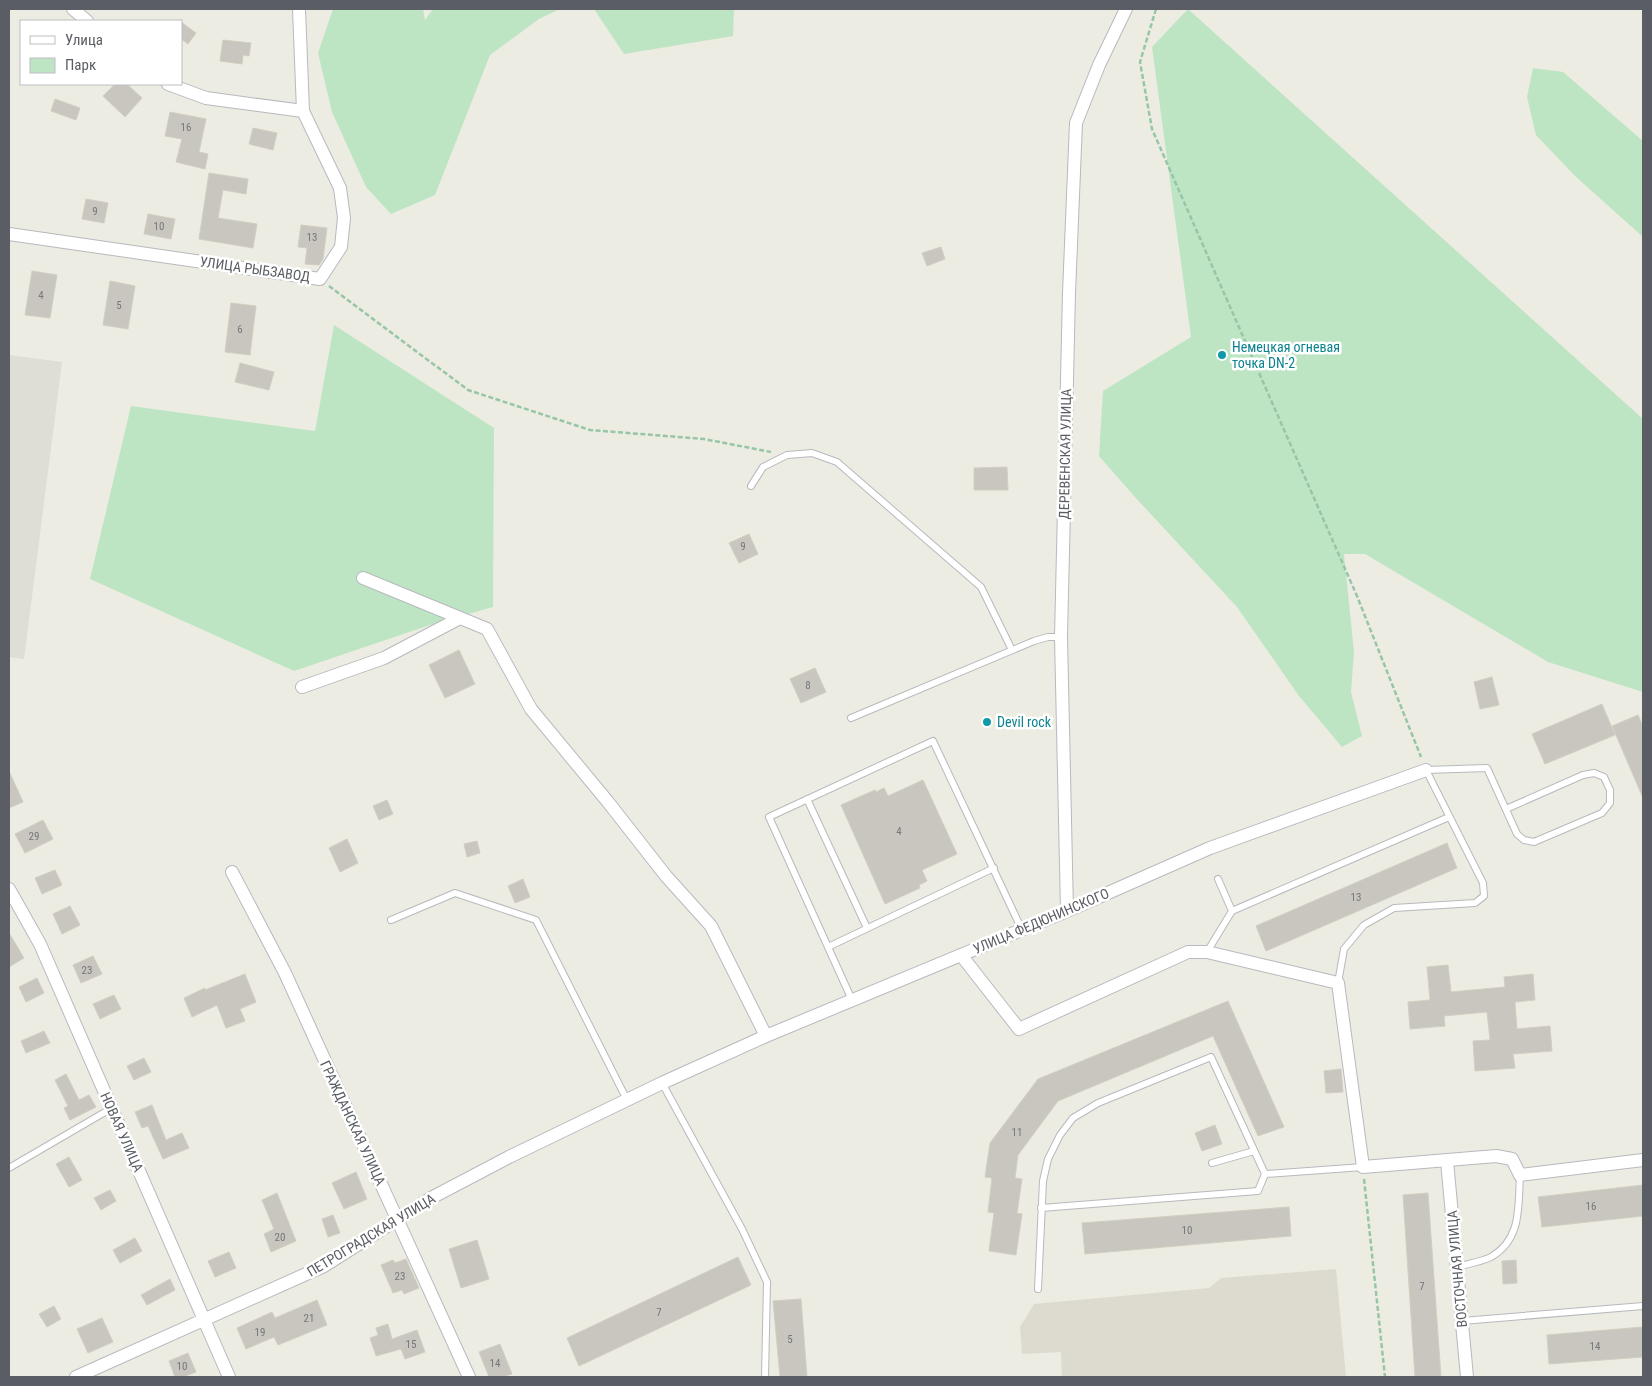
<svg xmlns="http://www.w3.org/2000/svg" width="1652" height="1386" font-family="'Roboto Condensed',sans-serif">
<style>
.industrial{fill:#deddd6}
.education{fill:#dddbd0}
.green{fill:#bee5c3}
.building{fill:#c8c6bf;stroke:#d2cec0}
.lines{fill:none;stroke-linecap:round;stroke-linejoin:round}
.service-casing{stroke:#b7b9be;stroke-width:8}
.minor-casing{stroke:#b7b9be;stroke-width:14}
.path{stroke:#97c5aa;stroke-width:2.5;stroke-dasharray:5 2.5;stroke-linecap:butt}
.service{stroke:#fff;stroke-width:6}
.minor{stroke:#fff;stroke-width:12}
.culture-dot{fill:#0f9aa8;stroke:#fff;stroke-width:2}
.labels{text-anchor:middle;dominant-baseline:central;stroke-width:5;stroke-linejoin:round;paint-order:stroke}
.number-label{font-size:11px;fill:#76777a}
.street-label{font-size:14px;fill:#5a5d63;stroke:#fff}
.culture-label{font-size:14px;fill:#0d838f;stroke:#fff;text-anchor:start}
</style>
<rect width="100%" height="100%" fill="#edece2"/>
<path class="industrial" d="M9,355L62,362L24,659L9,657Z"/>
<path class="education" d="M1336,1269L1346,1377H1062L1061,1352L1022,1354L1020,1327L1034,1304L1209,1288L1221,1278Z"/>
<path class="green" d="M333,9H423L425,20L433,9H560L539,19L490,55L435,195L391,214L366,187L332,112L318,53Z
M594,9H734L733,36L624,54Z
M1188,9L1643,419V692L1548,662L1365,554H1344L1354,652L1351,692L1362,736L1342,747L1299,696L1237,607L1134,496L1099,456L1103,391L1191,337L1152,47Z
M1533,68L1563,72L1643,141V237L1575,176L1536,135L1527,97Z
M334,325L494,428L493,607L430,625L294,671L90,579L131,406L315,431Z"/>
<path class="building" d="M181,22L196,33L188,44L181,39Z
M223,40L251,43L249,56L243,55L242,64L220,61Z
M115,84H127L142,98L125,117L103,96Z
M55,99L80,108L76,120L51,111Z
M170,112L206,119L199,152L208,154L205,169L176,162L182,139L165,136Z
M253,128L277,133L273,150L249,144Z
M209,173L248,179L246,194L223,190L218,218L257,224L253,248L199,239Z
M86,199L108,203L104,223L82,219Z
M148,214L175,219L171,239L144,234Z
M301,225L327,228L323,259L319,265L305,264L307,248L298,247Z
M941,247L945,259L927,266L922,253Z
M32,271L57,275L50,318L25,315Z
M110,281L135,286L128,329L103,325Z
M231,303L256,306L250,355L225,352Z
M240,363L274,372L269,390L235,382Z
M1007,467L1008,490H974V468Z
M749,534L758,554L739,563L729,543Z
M459,650L475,684L445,698L429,665Z
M815,668L826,692L801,703L790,679Z
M1492,677L1499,705L1480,709L1474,682Z
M1602,704L1615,735L1545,764L1532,734Z
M1638,715L1643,726V798L1612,726Z
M9,771L23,802L9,808Z
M923,780L957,854L922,870L927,881L919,885L920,888L885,904L841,805L875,790L876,792L884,788L888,796Z
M387,800L393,814L379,820L373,806Z
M43,820L53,839L25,853L15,834Z
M347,839L358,863L340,872L329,848Z
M477,841L480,853L467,857L464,844Z
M1447,843L1457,868L1266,951L1256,926Z
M55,870L62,885L42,894L35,878Z
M523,879L530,897L515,903L508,886Z
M70,906L80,925L62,934L53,914Z
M9,933L24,958L9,967Z
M93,956L102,974L81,983L73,965Z
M1448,965L1451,992L1505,987L1504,977L1533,974L1535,1000L1515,1002L1517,1029L1550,1026L1552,1051L1513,1054L1515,1068L1475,1071L1473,1041L1490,1040L1487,1012L1444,1016L1445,1026L1410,1029L1408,1002L1430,1000L1427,967Z
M245,974L256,1002L240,1009L245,1021L226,1028L217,1005L192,1017L184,998L205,988V990Z
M37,978L44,993L26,1002L19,987Z
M114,995L121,1009L100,1019L93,1004Z
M1228,1001L1284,1127L1258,1136L1213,1036L1058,1101L1018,1155L1015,1178L1022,1179L1017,1213L1022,1214L1016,1255L989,1251L994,1213L988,1212L992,1178L985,1177L990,1143L1038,1079Z
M44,1031L50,1043L26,1053L21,1041Z
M144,1058L151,1072L134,1080L127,1066Z
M1341,1069L1343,1092L1326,1093L1324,1071Z
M66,1074L79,1100L89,1095L96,1107L70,1120L64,1108L68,1106L55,1080Z
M152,1105L166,1140L182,1133L189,1148L163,1159L148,1126L142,1128L135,1112Z
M1215,1125L1222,1144L1202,1151L1195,1133Z
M69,1157L82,1180L69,1187L56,1164Z
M356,1172L367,1199L344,1209L332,1183Z
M1643,1185V1216L1542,1227L1538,1197Z
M110,1190L116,1201L101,1210L94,1198Z
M277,1193L296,1241L271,1252L264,1234L274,1229L262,1200Z
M1428,1193L1441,1377H1415L1403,1195Z
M1289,1207L1291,1236L1085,1254L1082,1223Z
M333,1215L340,1233L328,1237L322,1219Z
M135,1238L142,1251L120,1263L113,1250Z
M477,1240L489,1279L461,1288L449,1249Z
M229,1252L236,1268L215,1277L208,1261Z
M738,1257L751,1285L579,1366L567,1338Z
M406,1259L419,1288L404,1294L402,1290L393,1293L381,1265L393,1260L395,1263Z
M1516,1260L1517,1283L1503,1284L1502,1261Z
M170,1279L175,1290L147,1305L141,1295Z
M801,1299L807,1377H780L773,1301Z
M317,1300L327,1325L278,1345L274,1337L246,1349L237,1328L272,1312L275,1318Z
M54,1306L61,1319L47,1327L39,1314Z
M102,1318L113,1342L88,1353L77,1329Z
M388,1324L392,1339L417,1330L425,1352L405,1359L401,1349L376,1356L370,1338L378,1335L376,1328Z
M1643,1327V1357L1549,1364L1547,1335Z
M500,1344L512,1374L502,1377H489L479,1352Z
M188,1353L196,1372L183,1377H175L169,1361Z"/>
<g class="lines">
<g class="service-casing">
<path id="service" d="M751,486L763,467L787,455L812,453L837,462L981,587L1012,650
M851,718L1034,641L1048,637H1061
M807,799L867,928
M1218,879L1232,911
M391,920L455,893L536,920L627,1100
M828,947L994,868
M1207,952L1232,911L1449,817
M1338,983L1344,949L1364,925L1394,908L1475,903L1484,896L1483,883L1426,770L1487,768L1517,834L1524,840L1534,842L1602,813L1610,803V790L1604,777L1594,773L1583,775L1506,809
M852,1000L769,817L933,741L1022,930
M662,1083L742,1229L767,1282L765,1377
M1212,1163L1254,1151
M9,1168L112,1108
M1041,1208L1258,1191L1265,1174L1363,1167
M1457,1267C1467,1264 1481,1262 1491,1257C1522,1239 1518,1207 1520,1175
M1038,1289L1043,1181L1048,1159L1060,1135L1073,1118L1098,1103L1211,1057L1265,1174
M1462,1321L1643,1306"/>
</g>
<g class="minor-casing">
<path id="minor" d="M73,9L87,21
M168,84L206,98L303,111
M9,234L320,279L341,247L344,218L340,188L303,111L299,9
M363,578L487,629L531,709L608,802L666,876L711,926L766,1036
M302,687L384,658L460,618
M232,872L285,973L469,1377
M9,889L40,944L229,1377
M1067,911L1061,637L1069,293L1076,123L1099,65L1126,9
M961,955L1019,1029L1188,952H1207L1338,983L1363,1167L1496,1156L1512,1159L1520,1175L1643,1160
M1447,1161L1467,1377
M76,1377L324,1266L431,1198L509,1157L662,1083L766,1036L1067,911L1210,848L1426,770"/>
</g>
<path class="path" d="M1156,9L1140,62L1152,129L1357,596L1421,757
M329,286L468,390L590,430L704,439L771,452
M1364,1179L1385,1377"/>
<use href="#service" class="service"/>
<use href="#minor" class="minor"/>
</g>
<g class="culture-dot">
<circle cx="1222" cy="355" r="5"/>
<circle cx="987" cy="722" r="5"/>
</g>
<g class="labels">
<g class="number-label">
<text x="186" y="127">16</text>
<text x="95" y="211">9</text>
<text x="159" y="226">10</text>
<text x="312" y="237">13</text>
<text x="41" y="295">4</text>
<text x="119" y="305">5</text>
<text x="240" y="329">6</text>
<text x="743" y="546">9</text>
<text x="808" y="685">8</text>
<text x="899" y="831">4</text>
<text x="34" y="836">29</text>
<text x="1356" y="897">13</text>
<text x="87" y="970">23</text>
<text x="1017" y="1132">11</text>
<text x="1591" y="1206">16</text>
<text x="1187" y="1230">10</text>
<text x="280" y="1237">20</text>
<text x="400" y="1276">23</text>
<text x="1422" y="1286">7</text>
<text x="659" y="1312">7</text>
<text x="309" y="1318">21</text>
<text x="260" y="1332">19</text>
<text x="790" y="1339">5</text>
<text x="411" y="1344">15</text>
<text x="1595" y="1346">14</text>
<text x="495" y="1363">14</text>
<text x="182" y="1366">10</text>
</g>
<g class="street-label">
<text transform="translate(255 269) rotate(8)">УЛИЦА РЫБЗАВОД</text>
<text transform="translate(1065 454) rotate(-89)">ДЕРЕВЕНСКАЯ УЛИЦА</text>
<text transform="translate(1041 921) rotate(-23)">УЛИЦА ФЕДЮНИНСКОГО</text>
<text transform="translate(353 1123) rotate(65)">ГРАЖДАНСКАЯ УЛИЦА</text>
<text transform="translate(122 1132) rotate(66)">НОВАЯ УЛИЦА</text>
<text transform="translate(371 1235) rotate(-31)">ПЕТРОГРАДСКАЯ УЛИЦА</text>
<text transform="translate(1457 1269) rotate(-95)">ВОСТОЧНАЯ УЛИЦА</text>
</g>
<g class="culture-label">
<text x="1232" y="347">Немецкая огневая<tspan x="1232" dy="16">точка DN-2</tspan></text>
<text x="997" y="722">Devil rock</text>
</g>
</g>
<rect width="1652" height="1386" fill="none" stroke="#5a5d63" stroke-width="20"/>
<rect x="20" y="20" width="162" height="65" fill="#ffffff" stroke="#bdbec1"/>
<rect x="30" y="36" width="25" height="8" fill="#ffffff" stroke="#bdbec1"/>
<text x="65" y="45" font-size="15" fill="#5a5d63">Улица</text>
<rect x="30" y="58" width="25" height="15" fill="#bee5c3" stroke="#bdbec1"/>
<text x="65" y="70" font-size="15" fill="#5a5d63">Парк</text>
</svg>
